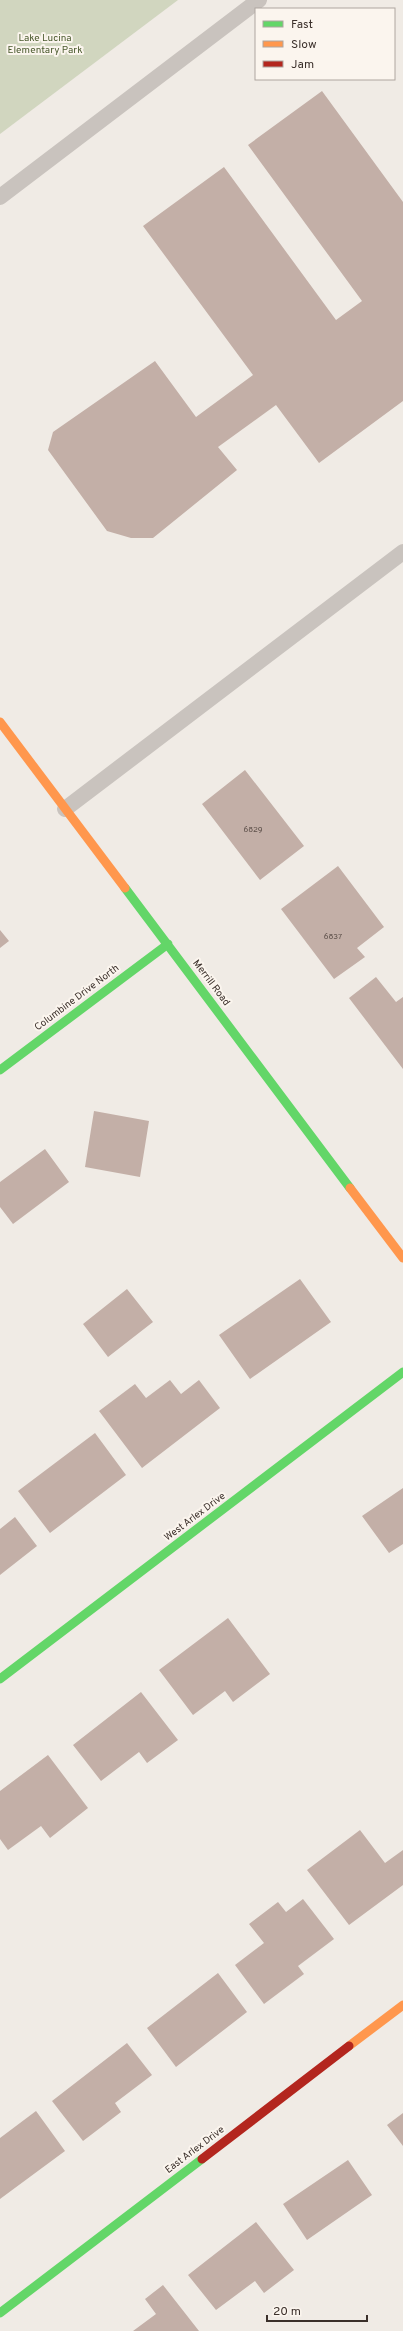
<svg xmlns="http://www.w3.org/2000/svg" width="403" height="2331" font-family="Overpass,sans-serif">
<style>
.green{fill:#d1d6bf}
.building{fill:#c3afa7}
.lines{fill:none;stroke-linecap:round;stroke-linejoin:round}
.lane{stroke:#c9c3be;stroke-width:16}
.fast{stroke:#63d668;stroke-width:9}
.slow{stroke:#ff974d;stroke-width:9}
.jam{stroke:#b3261e;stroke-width:9}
.labels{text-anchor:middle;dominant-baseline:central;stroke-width:4;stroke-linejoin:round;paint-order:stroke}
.number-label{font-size:8px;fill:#5d504a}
.park-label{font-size:10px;fill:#4a5a2e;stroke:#fbf5ee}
.street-label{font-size:10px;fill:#3b302b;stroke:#fbf5ee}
</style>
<rect width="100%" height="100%" fill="#f0ebe5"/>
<path class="green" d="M0,0H178L0,134Z"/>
<path class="building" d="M322,91L403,202V401L319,463L276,405L218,447L237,470L153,538H131L107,531L48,450L53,432L155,361L196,417L253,375L143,226L224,167L336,320L362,301L248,145Z
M245,770L304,846L260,880L202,804Z
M338,866L384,927L357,948L365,957L334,979L281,909Z
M0,930L9,941L0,948Z
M376,977L396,1002L403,997V1069L349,998Z
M94,1111L149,1121L140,1177L85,1167Z
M45,1149L69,1182L13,1224L0,1207V1182Z
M300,1279L331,1322L250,1379L219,1335Z
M127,1289L153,1322L108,1357L83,1324Z
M170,1380L181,1394L199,1380L220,1408L142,1468L99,1411L135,1384L146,1398Z
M95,1433L126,1475L50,1533L18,1491Z
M403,1488V1544L389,1553L362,1516Z
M15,1517L37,1546L0,1575V1529Z
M228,1618L270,1674L233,1702L225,1691L193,1715L159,1670Z
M141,1692L178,1740L147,1763L139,1752L101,1781L73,1745Z
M48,1755L88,1808L50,1838L41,1826L8,1850L0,1839V1791Z
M360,1830L385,1863L403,1850V1885L349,1925L307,1870Z
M303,1899L334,1939L298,1966L304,1974L264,2004L235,1965L264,1943L249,1924L278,1902L286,1912Z
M218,1973L247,2012L176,2067L147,2028Z
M127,2043L152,2075L115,2103L121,2112L83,2141L52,2101Z
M36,2111L65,2151L0,2199V2138Z
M403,2113V2146L387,2125Z
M348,2160L372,2195L307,2240L283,2204Z
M256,2222L294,2270L264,2293L255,2281L216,2310L188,2275Z
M163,2285L199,2331H133L156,2314L145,2299Z"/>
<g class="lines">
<path class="lane" d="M0,197L259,0
M65,809L403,552"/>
<path class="fast" d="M125,888L350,1188
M0,1070L168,944
M0,1679L403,1372
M0,2313L202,2159"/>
<path class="slow" d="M0,722L125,888
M350,1188L403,1258
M349,2046L403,2005"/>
<path class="jam" d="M202,2159L349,2046"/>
</g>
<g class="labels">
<g class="number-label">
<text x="253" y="830">6829</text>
<text x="333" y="937">6837</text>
</g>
<g class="park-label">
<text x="45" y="38">Lake Lucina<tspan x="45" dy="12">Elementary Park</tspan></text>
</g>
<g class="street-label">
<text transform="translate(211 983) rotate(53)">Merrill Road</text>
<text transform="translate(77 998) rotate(-37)">Columbine Drive North</text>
<text transform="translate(195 1517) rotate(-37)">West Arlex Drive</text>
<text transform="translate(195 2150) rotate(-37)">East Arlex Drive</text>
</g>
</g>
<rect x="255" y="8" width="140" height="72" fill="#fbf5ee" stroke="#aea6a0"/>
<rect x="263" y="21" width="20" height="6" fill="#63d668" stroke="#aea6a0"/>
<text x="291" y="28" font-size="12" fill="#3b302b">Fast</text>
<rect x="263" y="41" width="20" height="6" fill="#ff974d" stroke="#aea6a0"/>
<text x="291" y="48" font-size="12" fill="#3b302b">Slow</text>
<rect x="263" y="61" width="20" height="6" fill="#b3261e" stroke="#aea6a0"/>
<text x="291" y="68" font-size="12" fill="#3b302b">Jam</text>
<path d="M267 2315v6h100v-6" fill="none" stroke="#3b302b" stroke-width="2"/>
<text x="273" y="2315" font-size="12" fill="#3b302b" stroke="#fbf5ee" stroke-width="3" paint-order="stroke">20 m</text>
</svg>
